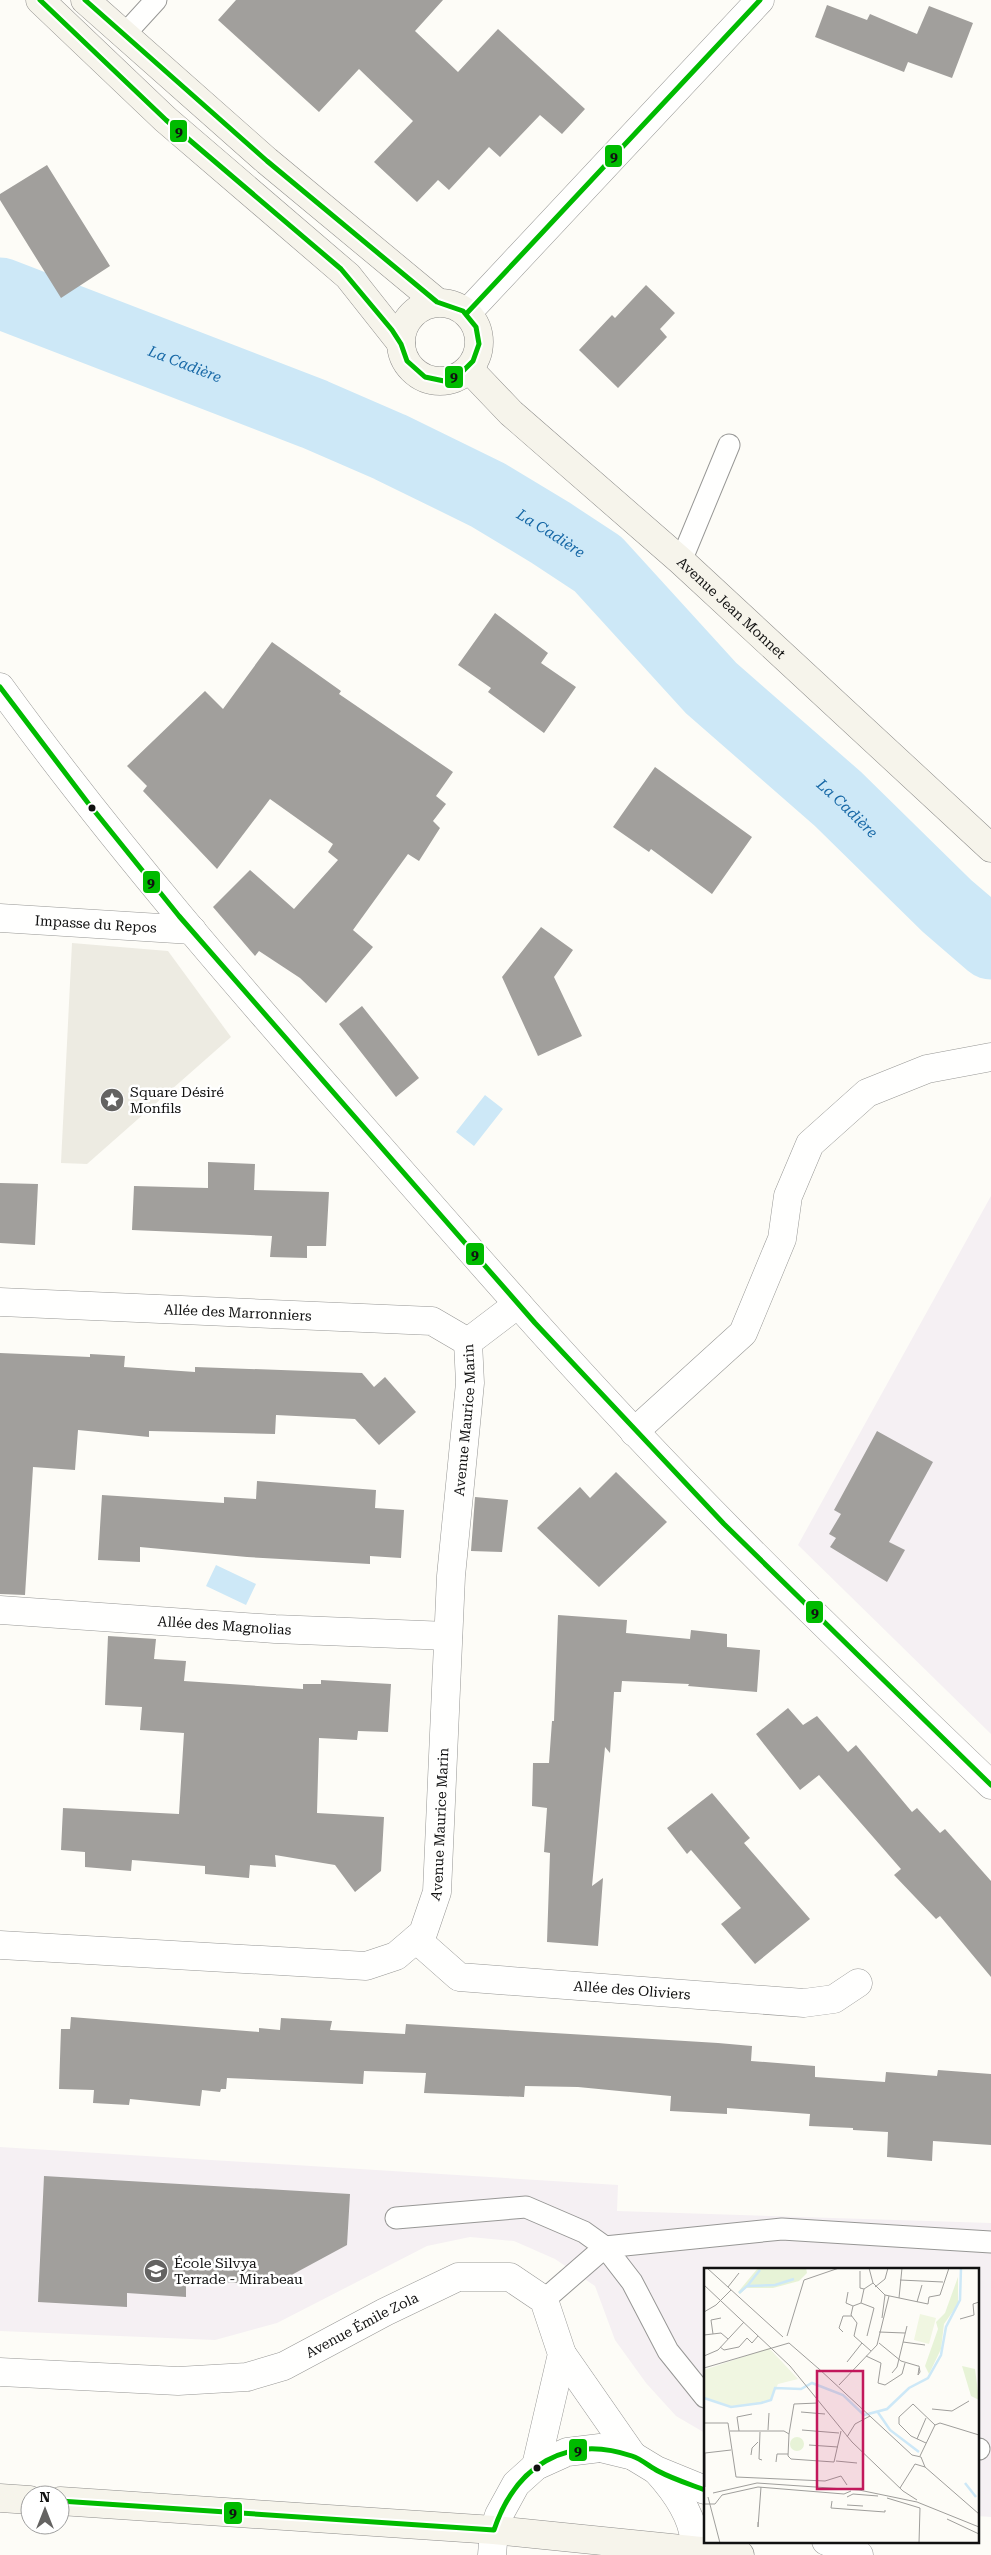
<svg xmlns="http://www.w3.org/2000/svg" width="991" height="2555" font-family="'Roboto Serif',serif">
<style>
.industrial{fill:#f5f0f3}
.plaza{fill:#edebe2}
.water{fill:#cde8f7}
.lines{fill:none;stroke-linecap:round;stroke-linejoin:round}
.river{stroke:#cde8f7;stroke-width:71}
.building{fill:#a19f9c}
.lane-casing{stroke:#979795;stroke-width:23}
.street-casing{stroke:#979795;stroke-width:29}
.secondary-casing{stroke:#8e8d8b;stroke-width:29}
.lane{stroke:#fffffe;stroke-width:21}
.street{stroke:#fffffe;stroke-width:28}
.secondary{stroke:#f6f4eb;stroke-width:28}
.bus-1-casing{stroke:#fff;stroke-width:9}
.bus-1{stroke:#0b0;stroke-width:5}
.bus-dot{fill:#111;stroke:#fff;stroke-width:2}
.labels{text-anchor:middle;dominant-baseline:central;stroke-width:5;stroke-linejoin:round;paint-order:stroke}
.street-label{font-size:14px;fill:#111;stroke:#fff}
.poi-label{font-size:14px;fill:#111;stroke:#fff;text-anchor:start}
.water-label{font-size:15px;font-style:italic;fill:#1768a6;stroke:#fff}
.inset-river{fill:none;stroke:#cde8f7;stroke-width:2.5}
.inset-road{fill:none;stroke:#9f9e9b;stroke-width:1}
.view{fill:#c2185b;fill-opacity:0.15;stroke:#c2185b;stroke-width:2.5}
.inset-edge{fill:none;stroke:#111;stroke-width:2.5}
.line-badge{stroke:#fff;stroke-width:2}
.pale-badge-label{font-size:14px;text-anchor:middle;font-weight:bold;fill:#111}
</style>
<rect width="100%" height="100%" fill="#fdfcf7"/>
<path class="industrial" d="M991,1196V1734L798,1545Z
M0,2147L618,2185L617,2211L991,2223V2517L977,2516V2269H705V2433L676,2416L646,2383L615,2340L595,2286L555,2259L514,2241L470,2237L427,2246L277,2323L215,2340L0,2331Z"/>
<path class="plaza" d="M72,943L168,951L231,1037L87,1164L61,1163Z"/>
<path class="water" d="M485,1095L503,1109L474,1146L456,1132Z
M216,1565L256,1584L246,1605L206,1586Z"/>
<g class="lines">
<path class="river" id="s1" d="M0,293L314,414L390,447L488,495L551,533L598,564L711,688L838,799L947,906L991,944"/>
</g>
<path class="building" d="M236,0H443L415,31L458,72L498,29L585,109L562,134L540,115L500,157L489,147L449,190L438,180L417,202L374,162L413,121L359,69L319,112L218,20Z
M827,5L867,20L870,14L917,34L929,6L973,23L952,78L908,62L904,72L815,37Z
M47,165L110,266L61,298L0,200V194Z
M646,285L675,313L660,329L667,337L618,388L579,350L612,315L615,318Z
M495,613L548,653L541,663L576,687L544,733L488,692L491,688L458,665Z
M272,642L341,691L339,694L453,772L436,796L446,804L433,821L440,828L419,861L408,854L353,930L373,947L326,1003L300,978L259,951L255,956L213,907L250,870L294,909L338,860L328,852L333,844L270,799L217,869L143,791L147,786L127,766L205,691L223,709Z
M655,767L752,837L712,894L651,849L649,852L613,827Z
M541,927L573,950L554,977L582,1036L538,1056L502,977Z
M362,1006L419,1078L396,1097L339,1024Z
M208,1162L255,1164L254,1190L329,1192L326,1246H307V1258L270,1257L272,1236L132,1230L134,1186L208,1188Z
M0,1183L38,1184L35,1245L0,1243Z
M0,1353L90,1357V1354L125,1356L124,1367L195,1372V1367L362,1373L374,1387L385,1377L416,1412L379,1445L355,1419L336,1418L276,1415L275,1434L149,1431V1437L78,1430L75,1470L33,1467L25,1595L0,1594Z
M877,1431L933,1462L889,1542L905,1550L887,1582L830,1547L836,1538L829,1534L841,1514L834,1510Z
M616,1472L667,1522L599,1587L537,1528L580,1487L590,1498Z
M257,1481L376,1490L375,1508L404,1510L401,1558L370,1556V1564L247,1557L140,1547V1562L98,1560L102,1495L224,1503V1497L256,1499Z
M475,1497L508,1500L502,1552L471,1551Z
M558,1615L627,1620L626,1633L690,1639L691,1630L727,1634V1647L760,1650L757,1692L688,1686L689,1684L622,1681L621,1692H614L610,1753L605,1747L592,1886L603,1878L598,1946L547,1942L550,1853L544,1852L547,1808L532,1806L533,1763H549L552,1721H554Z
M108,1636L156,1639L154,1659L186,1661L184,1681L303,1689V1684H321V1680L391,1684L388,1732L358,1731L357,1740L319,1738L317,1813L384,1817L381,1871L355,1892L335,1865L275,1855L276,1867L250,1865L249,1878L205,1874V1866L132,1860L131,1871L85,1867V1852L61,1850L63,1808L179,1814L184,1733L140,1730L142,1707L105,1705Z
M788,1708L803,1725L817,1716L848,1752L856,1745L912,1812L917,1808L940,1833L945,1829L991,1881V1977L940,1916L936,1919L894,1875L901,1869L819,1775L800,1790L756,1734Z
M712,1793L750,1838L744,1843L810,1919L755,1964L721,1924L741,1908L691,1850L687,1854L667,1828Z
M71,2017L259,2032V2028L280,2030L281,2018L332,2021L330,2030L405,2034L406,2024L718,2043L752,2046L751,2061L815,2066V2077L885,2082L886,2072L937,2076L938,2070L991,2074V2145L933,2141L932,2161L887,2157L888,2132L853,2130V2128L809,2126L810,2114L727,2108V2114L670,2111L671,2096L578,2087L525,2086L524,2097L424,2093L426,2073L364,2071L363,2084L227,2078L226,2089H221L220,2092L202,2090L200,2106L130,2099L129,2105L93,2103L94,2090L59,2089L61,2029H70Z
M44,2176L350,2194L347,2245L273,2285L186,2280V2297L127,2293V2307L38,2302Z"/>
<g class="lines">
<g class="lane-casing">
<path id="lane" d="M124,35L156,0
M681,561L729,445
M396,2218L526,2207L584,2232L605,2247L544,2300
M605,2247L782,2229L991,2242
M605,2247L632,2282L668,2351L705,2397
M977,2449H979"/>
</g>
<g class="street-casing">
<g id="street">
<path d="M467,313L760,0"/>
<path d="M0,687C114,844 241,990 369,1135C457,1235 545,1337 637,1434C751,1555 871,1670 991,1785"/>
<path id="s2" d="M0,918L192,930"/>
<path id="s3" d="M0,1302L432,1321L468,1342"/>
<path d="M634,1432L743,1333L782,1239L788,1196L810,1144L867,1093L927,1069L991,1057"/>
<path id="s4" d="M0,1610L275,1629L448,1636"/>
<path id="s5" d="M416,1939L459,1977L804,2003L834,1999L858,1983"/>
<path id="s6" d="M0,1945L366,1966L396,1956L423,1933L437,1892L451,1576L470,1383L468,1342L518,1304"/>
<path d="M562,2354L633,2456"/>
<path id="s7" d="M0,2372L178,2381L247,2377L284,2366L385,2312L458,2277H510L544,2300L562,2354L536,2466"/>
<path d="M657,2471C677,2493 699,2523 694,2555"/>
<path d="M826,2541L859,2555"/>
<path d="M492,2555L494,2530L499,2515L516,2484L536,2466L567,2452L600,2448L633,2456L656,2470L705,2490"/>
</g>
</g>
<g class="secondary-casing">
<g id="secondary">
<path d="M40,0L165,119L348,276L401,343"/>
<path d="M85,0L267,161L437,302"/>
<circle cx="440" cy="342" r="39"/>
<path id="s8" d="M469,369L511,413L681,561L991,848"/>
<path d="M0,2498L30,2500"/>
<path d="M60,2501L494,2530L740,2555"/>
</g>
</g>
<use href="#lane" class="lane"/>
<use href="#street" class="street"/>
<use href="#secondary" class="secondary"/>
<g class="bus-1-casing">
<path id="bus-1" d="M40,0L166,120L341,269L392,330L401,344L407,361L425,377L444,381L460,374L473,361L479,344L476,327L463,311L437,302L267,161L85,0
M467,313L760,0
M0,687L88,803L179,916L535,1323L724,1524L991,1785
M60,2501L494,2530C515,2467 566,2433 632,2456C641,2459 649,2466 658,2471C673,2479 689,2484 705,2490"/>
</g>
<use href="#bus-1" class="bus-1"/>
</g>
<defs>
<g id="sight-disc" transform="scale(1.25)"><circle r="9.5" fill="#646362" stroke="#fff"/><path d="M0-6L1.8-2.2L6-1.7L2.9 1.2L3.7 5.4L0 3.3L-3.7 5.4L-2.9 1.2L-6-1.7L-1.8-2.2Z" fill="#fff"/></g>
<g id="school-disc" transform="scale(1.25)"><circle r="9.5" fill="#646362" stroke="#fff"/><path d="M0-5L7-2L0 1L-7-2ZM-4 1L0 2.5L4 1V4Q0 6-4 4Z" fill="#fff"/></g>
</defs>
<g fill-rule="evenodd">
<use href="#sight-disc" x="112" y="1100"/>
<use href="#school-disc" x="156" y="2271"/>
</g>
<g class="bus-dot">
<circle cx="92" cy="808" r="4.5"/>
<circle cx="537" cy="2468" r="4.5"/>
</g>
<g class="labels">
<g class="street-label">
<text stroke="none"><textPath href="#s8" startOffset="355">Avenue Jean Monnet</textPath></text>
<text stroke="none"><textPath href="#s2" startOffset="96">Impasse du Repos</textPath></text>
<text stroke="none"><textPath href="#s3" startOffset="238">Allée des Marronniers</textPath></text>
<text stroke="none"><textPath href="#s6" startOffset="950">Avenue Maurice Marin</textPath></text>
<text stroke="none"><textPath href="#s4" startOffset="225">Allée des Magnolias</textPath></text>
<text stroke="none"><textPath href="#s6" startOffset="545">Avenue Maurice Marin</textPath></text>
<text stroke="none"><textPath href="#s5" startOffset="231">Allée des Oliviers</textPath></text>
<text stroke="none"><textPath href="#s7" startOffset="374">Avenue Émile Zola</textPath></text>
</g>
<g class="poi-label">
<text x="130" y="1092">Square Désiré<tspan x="130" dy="16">Monfils</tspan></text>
<text x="174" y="2263">École Silvya<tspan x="174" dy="16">Terrade - Mirabeau</tspan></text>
</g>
<g class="water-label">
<text stroke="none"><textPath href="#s1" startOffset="198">La Cadière</textPath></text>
<text stroke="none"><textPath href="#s1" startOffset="602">La Cadière</textPath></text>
<text stroke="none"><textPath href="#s1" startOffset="1008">La Cadière</textPath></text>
</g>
</g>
<g transform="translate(704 2268)">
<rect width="275" height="275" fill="#fdfcf7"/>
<path d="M54,0H102L103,5L95,13L69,20H42L36,26L34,24ZM254,9V36L240,56L237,81L225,106L221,98L234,61L232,54L241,45ZM258,98L271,101L275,132L267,128ZM86 176a7 7 0 1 1 14 0a7 7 0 1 1-14 0Z" fill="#e7f3d7"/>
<path d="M216,46L232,50L225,76L210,72ZM65,80L94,111L74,116L67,131L57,135L27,138L0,130V102Z" fill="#f0f6e1"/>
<path class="inset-river" d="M44,17L56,2M35,25L43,18L71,17L90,11M0,130L27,139L57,135L67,132L71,120L97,121L108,115L139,127L160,147L183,141L205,120L224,110L237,87L242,59L256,32L257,0M173,143L186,162L215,184M261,215L272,229"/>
<path class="inset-road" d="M3,0L79,69M165,0L169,15L181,27L224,36L225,29L236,27L245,0M156,3V20L160,21M196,12L239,14M0,17L86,98L148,174L199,223L213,232M24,19L35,5M171,19L181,11L184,0M144,24L142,35L149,38M195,30L198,0M213,34L218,17M157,35L170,40L163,68M0,44L12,37L27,22M178,50L181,27M256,51L270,47L269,36L275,34M139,64L135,60L139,48H148M175,64L201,65M9,66L7,52L17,50M0,67L17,65L24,71M83,68L100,12L135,0M199,74L221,77M85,75L115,101M175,75L197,93L214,98H215L216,104L214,107L215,100M16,79L20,82L35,79L43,70L48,75L54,68M167,83L150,68L153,55L147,47L149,38L157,35L160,21L169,15M0,88L14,82L40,54M162,88L177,95L174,115L181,117L198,106L201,95M143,94L158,75M0,100L85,75M114,100L208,187L217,189L221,199M188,105L193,99L203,58M135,117L173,77L185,28M228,141L248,143L265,133M97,144L121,146M0,155H24L32,209L121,213L137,208L143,217M64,162L65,145M98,162L135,165M26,163H80L85,166L84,188L87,191L130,194L137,163M35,163L33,149L48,146M56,164L55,191L58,192M85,166L90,136L114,135M143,169L151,156L166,148M213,171L222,150M222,175L207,168L195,156V149L209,136L231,157M105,177L134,179M1,185V219M1,185L27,182M47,187L48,180L54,174M216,188L231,157L236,155L275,167M132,193L153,195M72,194L73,186H84M211,196L221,199L275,246M196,220L211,196M9,225L53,215L155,222L213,234L275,259M4,229L16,275M143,229L149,226L174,228M183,230L216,240L215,275M128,233L127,240L181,244V242M0,236H11L18,227L54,219L140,226L147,223M143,237L159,238M243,251L275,266M54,254V259L57,219M35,275H62"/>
<path class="view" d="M113,103H159V221H113Z"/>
<rect width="275" height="275" class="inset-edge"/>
</g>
<g class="line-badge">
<rect x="169" y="119" width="19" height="24" rx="5" fill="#0b0"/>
<rect x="604" y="144" width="19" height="24" rx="5" fill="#0b0"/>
<rect x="444" y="365" width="20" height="24" rx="5" fill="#0b0"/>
<rect x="142" y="870" width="19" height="24" rx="5" fill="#0b0"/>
<rect x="465" y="1242" width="20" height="24" rx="5" fill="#0b0"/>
<rect x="805" y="1600" width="19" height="24" rx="5" fill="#0b0"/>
<rect x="568" y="2438" width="20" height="24" rx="5" fill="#0b0"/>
<rect x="223" y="2501" width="20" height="24" rx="5" fill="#0b0"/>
</g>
<g class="pale-badge-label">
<text x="179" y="136">9</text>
<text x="614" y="161">9</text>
<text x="454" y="381">9</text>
<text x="151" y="887">9</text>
<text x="475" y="1259">9</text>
<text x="815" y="1617">9</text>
<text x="578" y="2455">9</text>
<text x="233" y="2517">9</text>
</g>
<g transform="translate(45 2510)"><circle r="24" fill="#ffffff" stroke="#a0a0a0"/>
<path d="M0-4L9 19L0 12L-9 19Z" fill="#646362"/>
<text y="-8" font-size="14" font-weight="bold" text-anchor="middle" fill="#111111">N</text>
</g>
</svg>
